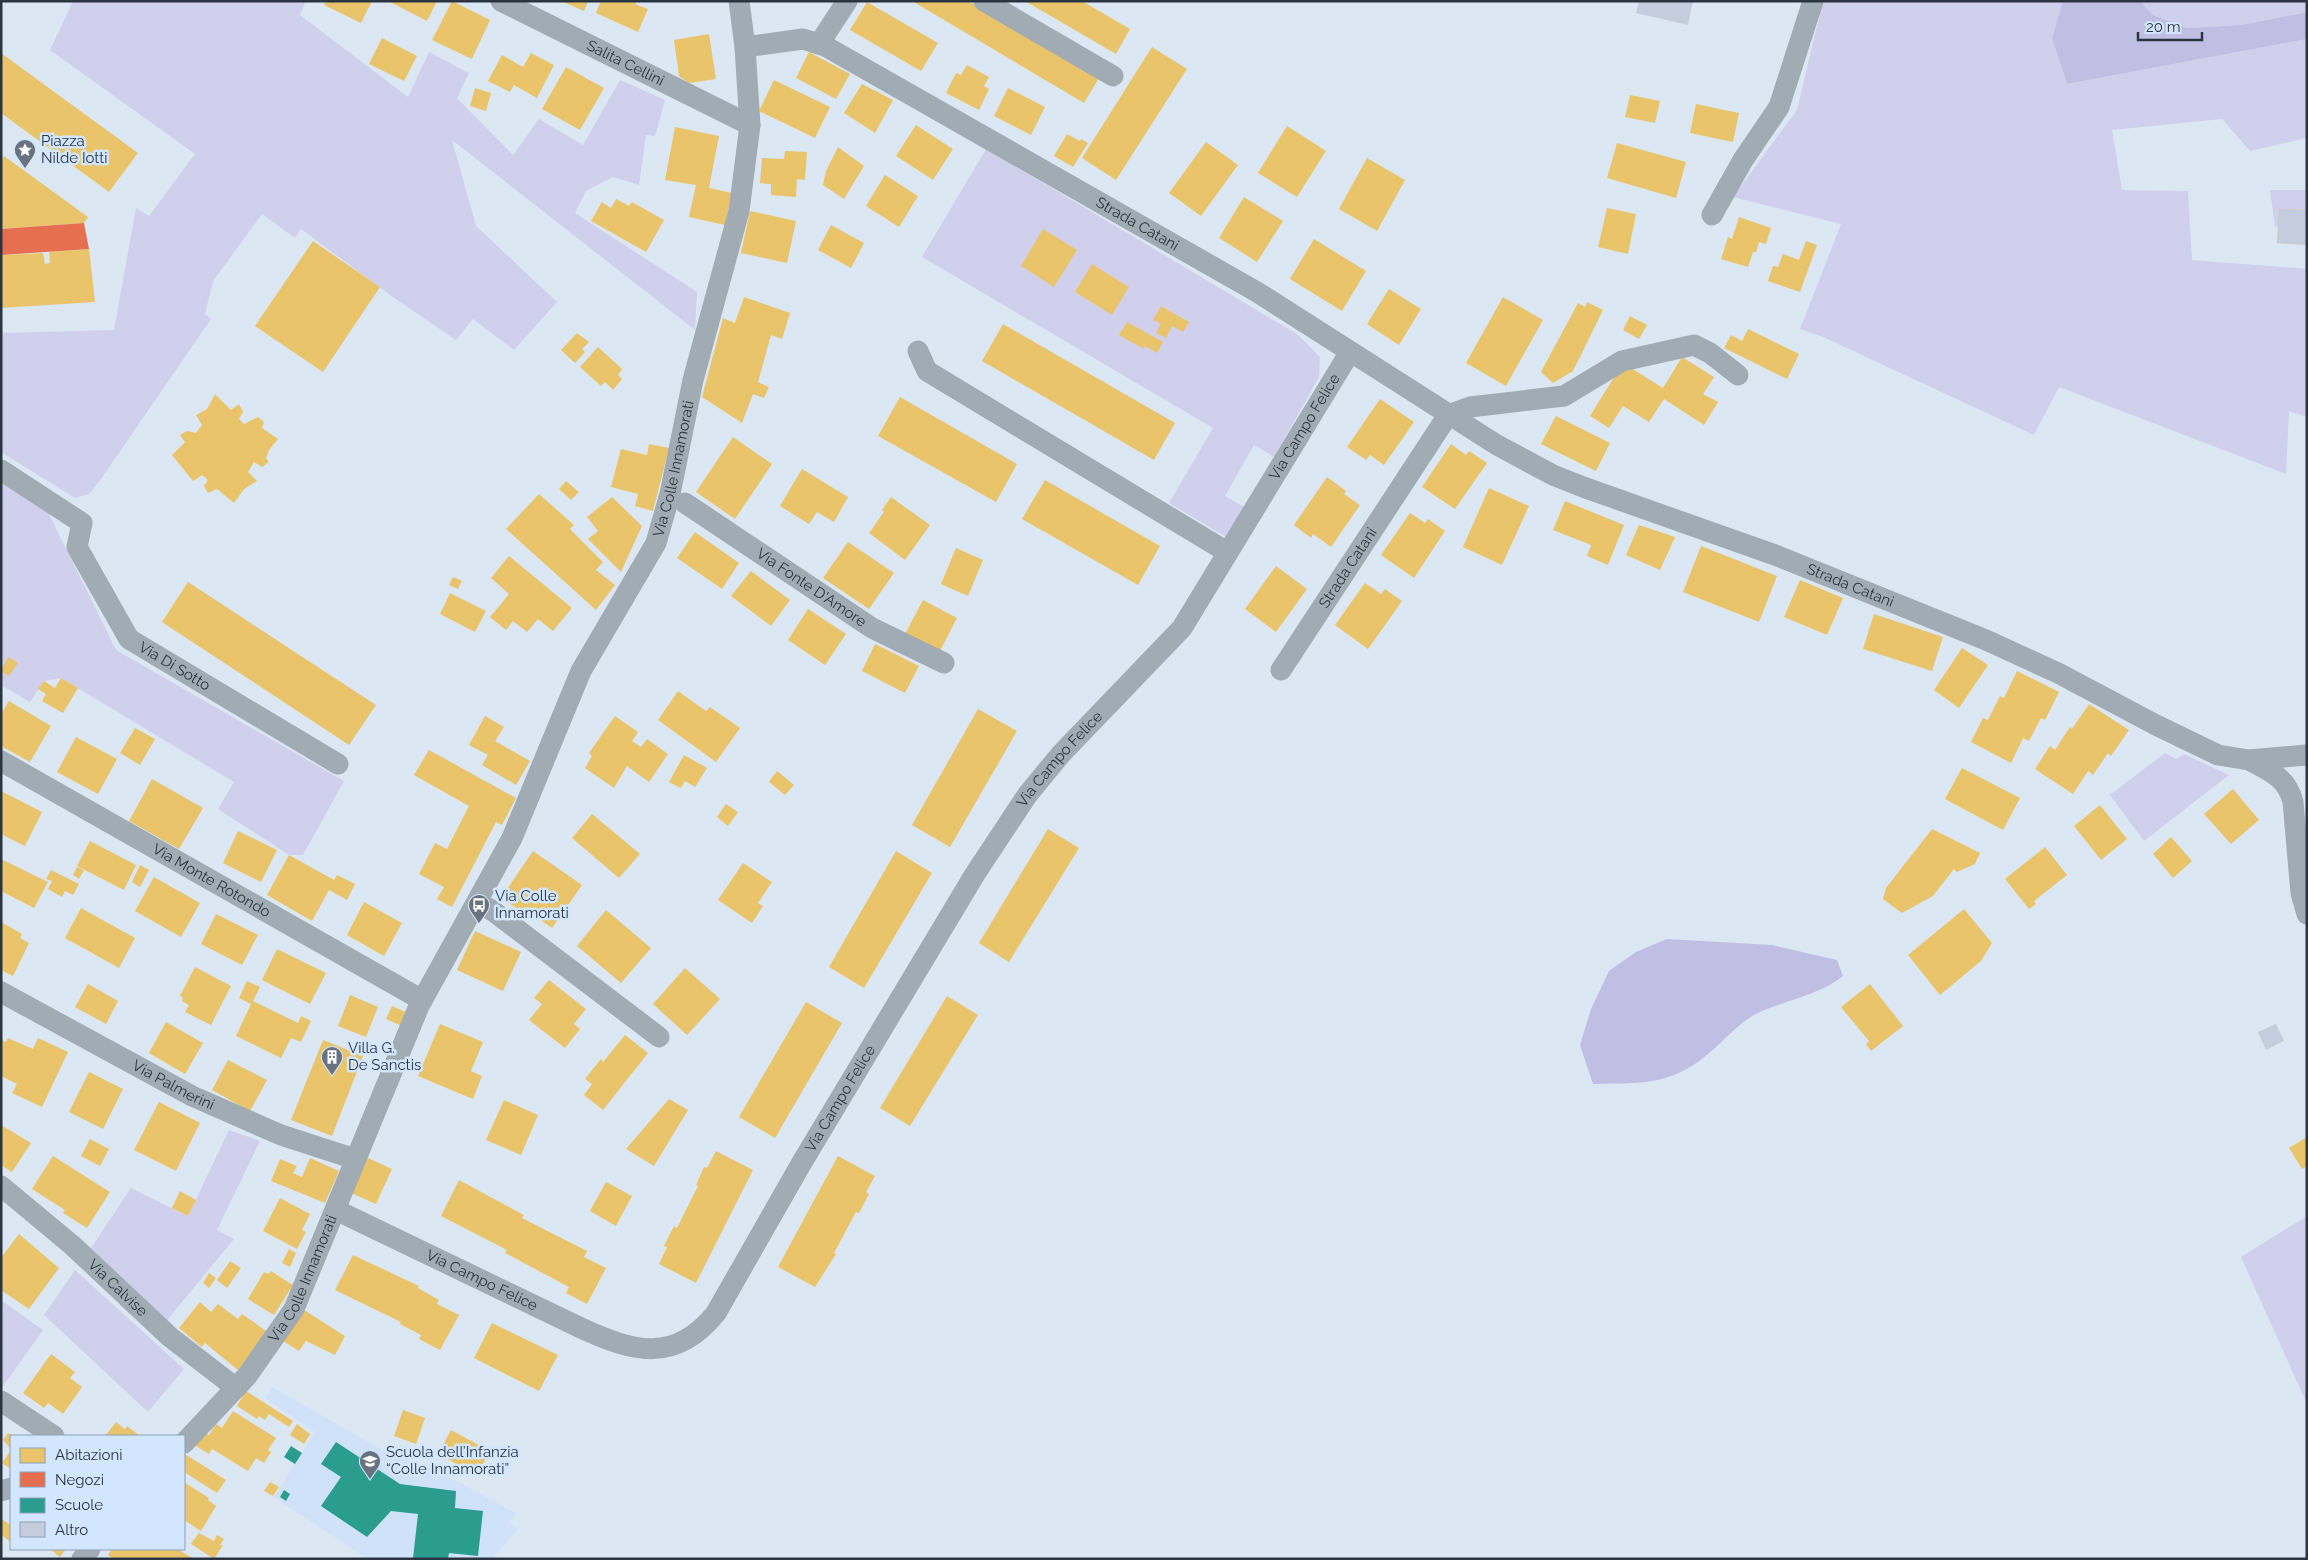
<svg xmlns="http://www.w3.org/2000/svg" width="2308" height="1560" font-family="Raleway,sans-serif">
<style>
.built{fill:#cfe2f8}
.green{fill:#d0d0ec}
.forest{fill:#c1bee3}
.homes{fill:#e9c46a}
.shops{fill:#e76f51}
.schools{fill:#2a9d8f}
.building{fill:#c5ccdd}
.lines{fill:none;stroke-linecap:round;stroke-linejoin:round}
.minor{stroke:#a0abb3;stroke-width:21}
.labels{text-anchor:middle;dominant-baseline:central;stroke-width:5;stroke-linejoin:round;paint-order:stroke}
.street-label{font-size:15px;fill:#2b3541;stroke:#d2e6ff}
.poi-label{font-size:15px;fill:#2b3541;stroke:#d2e6ff;text-anchor:start}
</style>
<rect width="100%" height="100%" fill="#dce7f4"/>
<path class="built" d="M272,1387L389,1454L439,1472L516,1513L510,1523L518,1529L492,1559H369L359,1553L274,1497L315,1432L265,1398Z"/>
<path class="green" d="M73,1H306L300,15L408,97L429,52L469,73L457,98L513,155L539,119L583,145L620,80L665,100L655,136L646,135L639,185L613,177L586,191L575,213L697,292L695,330L452,140L476,226L557,302L514,350L473,319L456,340L390,295L301,229L295,238L262,214L213,281L205,314L211,319L101,479L89,494L75,498L1,452V333L114,330L136,208L149,216L195,154L50,50Z
M1823,1H2063L2052,38L2067,84L2307,39V138L2250,151L2222,119L2112,130L2122,190L2188,191L2192,260L2307,269V417L2289,411L2286,474L2059,387L2034,435L1823,337L1800,329L1841,224L1733,197L1797,110Z
M2140,1H2305L2307,12L2241,25L2187,28L2153,15Z
M986,149L1297,334L1320,357L1319,377L1274,457L1254,445L1225,496L1244,507L1226,537L1169,503L1213,428L922,257Z
M2270,190H2307V210L2279,209L2278,227L2275,226Z
M1,482L48,512L116,650L344,781L303,855H289L218,809L234,782L61,678L44,681L30,702L1,685Z
M2165,753L2176,759L2184,754L2229,775L2144,841L2110,795Z
M229,1130L260,1141L217,1230L234,1239L163,1325L87,1254L131,1188L188,1216Z
M2307,1216V1404L2241,1257Z
M75,1270L184,1369L148,1412L44,1315Z
M1,1300L43,1330L1,1389Z"/>
<path class="forest" d="M2063,1H2140L2153,15L2187,28L2241,25L2307,12V39L2067,84L2052,38Z
M1667,939L1772,945L1837,960L1843,976C1819,995 1790,999 1762,1011C1741,1020 1726,1039 1708,1054C1671,1086 1639,1083 1593,1084L1580,1045L1591,1009L1609,971L1636,952Z"/>
<path class="homes" d="M326,1H372L361,23L324,5Z
M388,1H437L427,21Z
M452,1L490,20L472,59L432,40Z
M561,1H588L584,11Z
M601,1H637L635,4L648,9L638,32L596,13Z
M912,1H968L1099,78L1084,103Z
M1025,1H1082L1130,29L1116,54Z
M867,2L938,43L921,71L850,30Z
M709,34L716,79L689,83L679,76L674,40Z
M382,38L417,56L404,81L369,64Z
M1152,47L1187,69L1116,180L1082,158Z
M809,52L850,74L836,99L796,78Z
M1,53L138,153L109,192L1,113Z
M531,53L554,65L537,98L514,85L510,92L488,81L502,55L523,67Z
M967,65L989,77L984,86L989,89L979,110L946,93L956,73L961,75Z
M566,67L604,88L580,130L542,109Z
M774,80L830,107L815,138L759,111Z
M862,84L893,100L875,133L844,113Z
M475,88L491,93L486,111L470,106Z
M1008,88L1045,107L1031,135L994,116Z
M1630,95L1660,101L1655,123L1625,117Z
M1696,104L1739,113L1733,142L1690,133Z
M916,125L953,149L933,180L896,156Z
M1287,126L1326,151L1297,197L1258,173Z
M675,127L719,136L709,188L732,193L725,225L689,217L696,185L665,180Z
M1067,134L1080,141L1081,139L1088,143L1073,167L1054,156Z
M1206,142L1238,165L1201,216L1169,193Z
M1617,143L1686,162L1676,198L1607,178Z
M838,147L864,166L844,199L823,185L826,171Z
M785,151L807,152L805,180L797,179L796,197L771,195V184L760,183L762,158L784,159Z
M4,156L88,217L84,223L1,229V160Z
M1367,158L1405,180L1377,231L1339,209Z
M885,175L918,196L899,227L866,206Z
M1244,197L1283,221L1257,262L1219,238Z
M616,199L629,206L632,202L664,220L646,252L591,221L602,202L611,208Z
M1607,208L1636,214L1628,254L1598,247Z
M2279,209L2307,210V245L2277,243Z
M750,211L796,221L787,263L741,253Z
M1739,217L1771,228L1766,244L1759,242L1756,252H1753L1748,267L1721,259L1728,237L1732,239Z
M831,225L864,243L851,268L818,250Z
M1043,229L1077,250L1054,287L1021,266Z
M1314,239L1366,271L1342,311L1290,279Z
M313,241L380,287L323,372L255,326Z
M1806,241L1817,245L1800,292L1768,281L1773,266L1778,267L1783,254L1799,260Z
M89,249L95,302L1,308V255L43,253L45,264L50,263L49,252Z
M1092,264L1129,287L1112,315L1075,292Z
M1389,289L1421,309L1399,345L1367,324Z
M744,297L790,313L782,339L771,335L758,382L769,387L764,398L753,394L742,423L702,397L723,318L735,323Z
M1503,297L1543,320L1506,386L1466,363Z
M1587,302L1603,310L1573,371L1553,383L1541,372L1578,303L1585,307Z
M1161,306L1189,322L1183,332L1172,326L1166,338L1156,333L1161,324L1153,320Z
M1630,316L1647,325L1639,339L1623,330Z
M1127,322L1163,342L1157,353L1145,346L1144,349L1119,335Z
M1003,324L1175,423L1154,460L982,361Z
M1748,329L1799,354L1787,379L1724,348L1731,335L1742,341Z
M577,333L589,342L582,349L585,352L575,363L561,350Z
M598,347L622,369L618,375L622,379L613,390L605,382L601,386L580,367Z
M1682,357L1714,377L1703,394L1718,402L1704,425L1664,399L1649,422L1623,406L1609,428L1590,416L1623,363L1663,388Z
M215,394L231,410L239,404L243,412L239,419L244,424L258,417L264,422L262,428L278,439L269,450L266,458L269,462L262,467L254,462L248,472L257,481L244,489L234,503L217,489L208,493L204,486L208,480L202,475L193,481L172,455L185,442L180,435L187,431L196,433L202,425L196,415L207,409Z
M900,397L1017,464L996,502L878,436Z
M1380,399L1414,422L1384,465L1370,455L1366,460L1347,447Z
M1556,416L1610,443L1596,471L1541,444Z
M733,437L772,464L735,519L696,492Z
M649,444L669,448L653,511L635,506L638,494L611,487L621,449L647,455Z
M1451,444L1466,455L1469,451L1487,463L1455,509L1422,487Z
M802,469L848,497L834,522L817,512L809,524L780,506Z
M1327,477L1346,491L1344,494L1360,505L1331,547L1313,534L1311,538L1294,525Z
M1045,480L1160,546L1138,585L1022,519Z
M566,481L579,492L571,500L559,489Z
M1489,488L1529,506L1502,565L1463,547Z
M539,494L574,525L570,529L603,562L596,570L615,585L596,610L506,529Z
M612,497L642,526L621,572L588,539L598,531L587,517Z
M891,497L930,525L905,560L869,533L884,512L882,510Z
M1565,501L1624,525L1608,565L1587,556L1591,545L1553,530Z
M1410,513L1425,523L1428,519L1445,531L1414,578L1381,555Z
M1639,525L1675,537L1660,570L1626,555Z
M695,532L739,563L722,589L677,558Z
M848,542L894,573L869,609L823,578Z
M1701,546L1777,576L1759,622L1683,592Z
M956,548L983,560L968,596L941,584Z
M509,556L572,608L553,631L538,619L527,632L513,621L506,630L490,617L509,594L491,578Z
M1276,566L1307,589L1276,632L1245,609Z
M751,571L790,600L771,626L731,596Z
M453,577L462,581L458,589L449,585Z
M1800,580L1843,598L1827,635L1784,617Z
M188,582L376,705L349,745L162,622Z
M1365,583L1381,594L1385,589L1402,601L1368,649L1335,625Z
M450,593L486,611L475,632L440,614Z
M923,600L957,618L939,653L905,634Z
M808,609L846,634L825,665L788,640Z
M1874,614L1943,637L1932,671L1863,649Z
M875,644L919,666L905,693L862,671Z
M1962,648L1988,665L1959,708L1934,690Z
M8,657L18,663L9,676L1,671Z
M2017,671L2059,692L2045,720L2041,718L2029,741L2023,738L2011,763L1971,742L1983,718L1988,720L2000,696L2004,698Z
M61,678L78,688L63,713L42,701L46,694L38,689L44,681L55,688Z
M678,691L706,711L710,707L740,728L716,762L658,720Z
M9,701L51,726L30,762L1,746V714Z
M2089,704L2129,730L2111,756L2108,753L2093,775L2088,771L2073,794L2035,769L2050,746L2055,750L2070,727L2072,729Z
M978,709L1017,731L950,847L912,825Z
M485,716L504,727L495,741L530,761L516,785L482,765L488,755L469,745Z
M615,716L638,732L632,741L641,747L647,739L668,754L649,782L627,766L614,788L585,768L592,756L589,753Z
M135,728L155,739L140,765L120,753Z
M76,737L117,759L98,794L57,772Z
M429,750L516,798L502,825L496,822L452,907L437,899L444,887L419,874L435,843L447,849L469,806L414,775Z
M684,755L707,768L695,787L685,781L681,788L669,782Z
M1962,768L2020,798L2003,830L1945,799Z
M777,771L794,785L785,795L769,782Z
M152,779L203,808L179,849L129,821Z
M2233,789L2259,820L2231,844L2204,814Z
M1,791L42,812L25,846L1,834Z
M726,804L738,812L728,826L717,817Z
M2100,805L2127,839L2101,860L2074,826Z
M592,814L640,854L619,878L572,838Z
M1048,829L1079,848L1009,962L979,943Z
M1932,829L1980,853L1975,864L1957,872L1954,869L1933,896L1902,913L1883,899L1886,888Z
M238,831L277,850L261,882L223,863Z
M2171,837L2192,861L2173,878L2153,854Z
M90,841L136,865L124,890L77,866Z
M2045,847L2067,875L2034,901L2036,904L2029,909L2005,879Z
M533,851L582,885L552,928L529,912L527,915L501,898Z
M896,851L932,873L864,988L829,967Z
M289,855L334,880L337,875L355,884L347,900L329,890L312,921L267,895Z
M1,859L48,882L34,908L1,891Z
M743,863L772,882L758,903L763,906L752,923L718,900Z
M140,865L149,870L140,887L132,882Z
M77,867L84,870L79,879L73,875Z
M51,870L79,884L73,895L65,891L62,897L48,889L52,881L46,879Z
M154,877L200,903L181,937L135,911Z
M364,902L402,923L384,956L347,935Z
M81,908L135,938L119,968L65,938Z
M1964,909L1992,943L1981,961L1940,995L1908,955Z
M606,910L651,948L621,983L577,946Z
M216,914L258,935L242,965L201,944Z
M1,922L22,934L20,938L29,943L13,976L1,970Z
M475,931L521,952L503,991L457,970Z
M277,949L326,973L310,1004L262,980Z
M195,967L231,986L211,1025L185,1012L189,1005L182,1001L183,998L180,996Z
M685,968L720,999L687,1035L653,1004Z
M549,980L586,1009L574,1024L580,1029L565,1048L529,1020L542,1004L534,998Z
M247,981L260,987L253,1001L298,1023L301,1016L311,1021L301,1042L291,1038L281,1058L236,1036L251,1004L239,998Z
M88,984L118,1001L106,1024L75,1007Z
M1870,984L1903,1026L1871,1051L1866,1044L1869,1041L1841,1007Z
M350,995L378,1007L366,1037L338,1026Z
M947,996L978,1015L910,1126L880,1108Z
M806,1002L842,1023L775,1138L739,1117Z
M392,1006L408,1013L402,1026L386,1019Z
M166,1022L203,1043L185,1074L149,1053Z
M440,1024L483,1042L471,1071L482,1076L473,1099L418,1076Z
M625,1035L648,1053L603,1110L584,1095L592,1084L585,1079L601,1059L603,1062Z
M8,1038L33,1049L38,1038L68,1052L42,1107L12,1093L17,1084L1,1076V1040L6,1042Z
M323,1040L363,1056L332,1136L291,1120Z
M228,1060L267,1080L250,1111L212,1090Z
M89,1072L123,1089L103,1129L69,1112Z
M669,1099L688,1110L654,1166L626,1149Z
M504,1100L538,1115L521,1155L486,1140Z
M159,1102L200,1123L176,1171L134,1150Z
M1,1125L31,1143L12,1172L1,1165Z
M2307,1137V1166L2302,1169L2289,1148Z
M90,1139L109,1149L100,1166L81,1156Z
M716,1151L753,1170L696,1283L659,1264L667,1247L664,1246L674,1226L677,1228L698,1186L696,1185L704,1167L707,1168Z
M53,1156L110,1192L87,1228L63,1213L65,1210L32,1189Z
M838,1156L875,1176L866,1192L869,1194L859,1213L856,1212L834,1253L836,1254L815,1287L778,1267Z
M366,1157L392,1169L376,1204L349,1192Z
M310,1158L339,1171L325,1203L271,1181L280,1159L297,1166L293,1173L302,1177Z
M459,1180L524,1215L522,1218L587,1251L584,1257L606,1268L587,1304L566,1293L569,1287L505,1253L507,1250L441,1216Z
M606,1182L632,1196L616,1226L590,1211Z
M180,1191L196,1200L188,1216L172,1208Z
M280,1198L310,1214L302,1230L306,1232L297,1249L263,1231Z
M19,1234L59,1268L29,1309L1,1290V1258Z
M289,1249L296,1253L290,1267L282,1263Z
M353,1255L419,1286L418,1288L439,1300L437,1304L459,1315L440,1350L419,1339L421,1335L400,1324L401,1322L335,1290Z
M230,1261L241,1268L227,1288L217,1280Z
M271,1271L293,1285L274,1315L248,1299L264,1272L269,1274Z
M209,1273L216,1278L209,1288L203,1283Z
M200,1302L211,1312L218,1304L238,1319L242,1314L269,1333L239,1371L205,1343L202,1347L179,1328Z
M304,1310L345,1336L335,1355L306,1341L299,1351L283,1341Z
M492,1323L558,1355L539,1391L474,1358Z
M51,1354L75,1372L70,1378L82,1387L63,1414L48,1403L44,1408L23,1393Z
M246,1391L293,1421L289,1427L269,1414L265,1420L259,1416L257,1419L237,1406Z
M403,1410L425,1418L416,1444L394,1436Z
M233,1411L276,1438L268,1450L271,1452L264,1463L256,1458L248,1471L212,1449L209,1454L196,1446L204,1432L209,1435L216,1424L222,1428Z
M116,1422L125,1429L127,1426L140,1436H105Z
M297,1424L310,1434L304,1444L290,1435Z
M451,1430L490,1451L477,1475L438,1454Z
M8,1433L14,1436H11V1449L3,1440Z
M11,1450V1469L2,1463Z
M185,1454L226,1480L217,1493L184,1472Z
M184,1482L209,1498L208,1500L216,1506L201,1531L184,1520Z
M270,1482L279,1487L273,1496L264,1491Z
M1,1519L11,1525V1542L1,1535Z
M199,1533L214,1541L217,1535L224,1539L220,1545H223L214,1559L191,1544Z
M50,1549H66L60,1557Z
M112,1549H177L194,1559H114L108,1555Z"/>
<path class="shops" d="M84,223L89,249L1,255V229Z"/>
<path class="schools" d="M336,1442L400,1484L456,1491L455,1508L483,1511L478,1556L449,1553L448,1559L413,1558L418,1514L391,1511L367,1537L321,1506L341,1477L321,1464Z
M291,1446L302,1453L295,1464L284,1457Z
M284,1490L290,1494L286,1501L280,1497Z"/>
<path class="building" d="M1639,1H1693L1688,25L1636,13Z
M2279,209L2307,210V245L2277,243Z
M2276,1024L2284,1041L2266,1050L2258,1032Z"/>
<g class="lines">
<g class="minor">
<path id="s1" d="M501,1L750,125"/>
<path d="M984,1L1113,76"/>
<path d="M819,44L847,1"/>
<path id="s2" d="M745,47L803,39L825,46L1257,292L1497,445L1553,475L1583,487L1775,555L1986,640L2058,673L2156,725L2218,755L2249,760L2307,755"/>
<path d="M1712,215L1743,160L1779,107L1813,1"/>
<path d="M918,351L927,371L1227,552"/>
<path id="s3" d="M1,470L82,523L77,547L129,639L338,764"/>
<path id="s4" d="M685,503L872,628L944,663"/>
<path id="s5" d="M1281,670L1448,415L1470,407L1564,396L1622,361L1694,345L1710,353L1738,375"/>
<path d="M2249,760C2269,771 2287,777 2293,802L2301,893L2307,914"/>
<path id="s6" d="M1,761L422,1000"/>
<path d="M477,902L493,911L659,1037"/>
<path id="s7" d="M1,992L192,1096L281,1135L355,1159"/>
<path id="s8" d="M1,1186L72,1245L170,1337L236,1388"/>
<path id="s9" d="M336,1210L581,1328C633,1352 675,1364 716,1313L801,1164L975,874L1028,794L1061,754L1182,628L1350,352"/>
<path d="M1,1401L54,1436"/>
<path id="s10" d="M184,1443L247,1376L294,1309L419,1006L512,838L581,671L656,543L670,494L693,380L739,211L750,125L745,47L739,1"/>
<path d="M1,1491L11,1488"/>
<path d="M82,1559L90,1549"/>
</g>
</g>
<defs>
<g id="sight-pin" transform="scale(1.125)"><path d="M0 17L-7.5 6A9.5 9.5 0 1 1 7.5 6Z" fill="#697380" stroke="#d2e6ff"/><path d="M0-6L1.8-2.2L6-1.7L2.9 1.2L3.7 5.4L0 3.3L-3.7 5.4L-2.9 1.2L-6-1.7L-1.8-2.2Z" fill="#fff"/></g>
<g id="bus-pin" transform="scale(1.125)"><path d="M0 17L-7.5 6A9.5 9.5 0 1 1 7.5 6Z" fill="#697380" stroke="#d2e6ff"/><path d="M-5-6H5V4H4V6H2V4H-2V6H-4V4H-5ZM-3.5-4V0h7V-4ZM-3.5 1.2v1.5H-2V1.2ZM2 1.2v1.5H3.5V1.2Z" fill="#fff"/></g>
<g id="building-pin" transform="scale(1.125)"><path d="M0 17L-7.5 6A9.5 9.5 0 1 1 7.5 6Z" fill="#697380" stroke="#d2e6ff"/><path d="M-4-6H4V6H1V3H-1V6H-4ZM-2.5-4.3h1.7v1.8h-1.7ZM.8-4.3h1.7v1.8H.8ZM-2.5-1h1.7V.8h-1.7ZM.8-1h1.7V.8H.8Z" fill="#fff"/></g>
<g id="school-pin" transform="scale(1.125)"><path d="M0 17L-7.5 6A9.5 9.5 0 1 1 7.5 6Z" fill="#697380" stroke="#d2e6ff"/><path d="M0-5L7-2L0 1L-7-2ZM-4 1L0 2.5L4 1V4Q0 6-4 4Z" fill="#fff"/></g>
</defs>
<g fill-rule="evenodd">
<use href="#sight-pin" x="25" y="150"/>
<use href="#bus-pin" x="479" y="905"/>
<use href="#building-pin" x="332" y="1057"/>
<use href="#school-pin" x="370" y="1461"/>
</g>
<g class="labels">
<g class="street-label">
<text stroke="none"><textPath href="#s1" startOffset="139">Salita Cellini</textPath></text>
<text stroke="none"><textPath href="#s2" startOffset="441">Strada Catani</textPath></text>
<text stroke="none"><textPath href="#s9" startOffset="1490">Via Campo Felice</textPath></text>
<text stroke="none"><textPath href="#s10" startOffset="1099">Via Colle Innamorati</textPath></text>
<text stroke="none"><textPath href="#s5" startOffset="122">Strada Catani</textPath></text>
<text stroke="none"><textPath href="#s2" startOffset="1244">Strada Catani</textPath></text>
<text stroke="none"><textPath href="#s4" startOffset="152">Via Fonte D'Amore</textPath></text>
<text stroke="none"><textPath href="#s3" startOffset="280">Via Di Sotto</textPath></text>
<text stroke="none"><textPath href="#s9" startOffset="1075">Via Campo Felice</textPath></text>
<text stroke="none"><textPath href="#s6" startOffset="242">Via Monte Rotondo</textPath></text>
<text stroke="none"><textPath href="#s7" startOffset="196">Via Palmerini</textPath></text>
<text stroke="none"><textPath href="#s9" startOffset="670">Via Campo Felice</textPath></text>
<text stroke="none"><textPath href="#s10" startOffset="205">Via Colle Innamorati</textPath></text>
<text stroke="none"><textPath href="#s9" startOffset="162">Via Campo Felice</textPath></text>
<text stroke="none"><textPath href="#s8" startOffset="155">Via Calvise</textPath></text>
</g>
<g class="poi-label">
<text x="41" y="141">Piazza<tspan x="41" dy="17">Nilde Iotti</tspan></text>
<text x="495" y="896">Via Colle<tspan x="495" dy="17">Innamorati</tspan></text>
<text x="348" y="1048">Villa G.<tspan x="348" dy="17">De Sanctis</tspan></text>
<text x="386" y="1452">Scuola dell’Infanzia<tspan x="386" dy="17">“Colle Innamorati”</tspan></text>
</g>
</g>
<rect width="2308" height="1560" fill="none" stroke="#2b3541" stroke-width="5"/>
<rect x="10" y="1435" width="175" height="115" fill="#d2e6ff" stroke="#8f9fb3"/>
<rect x="20" y="1448" width="25" height="15" fill="#e9c46a" stroke="#8f9fb3"/>
<text x="55" y="1460" font-size="15" fill="#2b3541">Abitazioni</text>
<rect x="20" y="1472" width="25" height="15" fill="#e76f51" stroke="#8f9fb3"/>
<text x="55" y="1485" font-size="15" fill="#2b3541">Negozi</text>
<rect x="20" y="1498" width="25" height="15" fill="#2a9d8f" stroke="#8f9fb3"/>
<text x="55" y="1510" font-size="15" fill="#2b3541">Scuole</text>
<rect x="20" y="1522" width="25" height="15" fill="#c5ccdd" stroke="#8f9fb3"/>
<text x="55" y="1535" font-size="15" fill="#2b3541">Altro</text>
<path d="M2138 32v8h64v-8" fill="none" stroke="#2b3541" stroke-width="2.5"/>
<text x="2146" y="32" font-size="15" fill="#2b3541" stroke="#d2e6ff" stroke-width="4" paint-order="stroke">20 m</text>
</svg>
